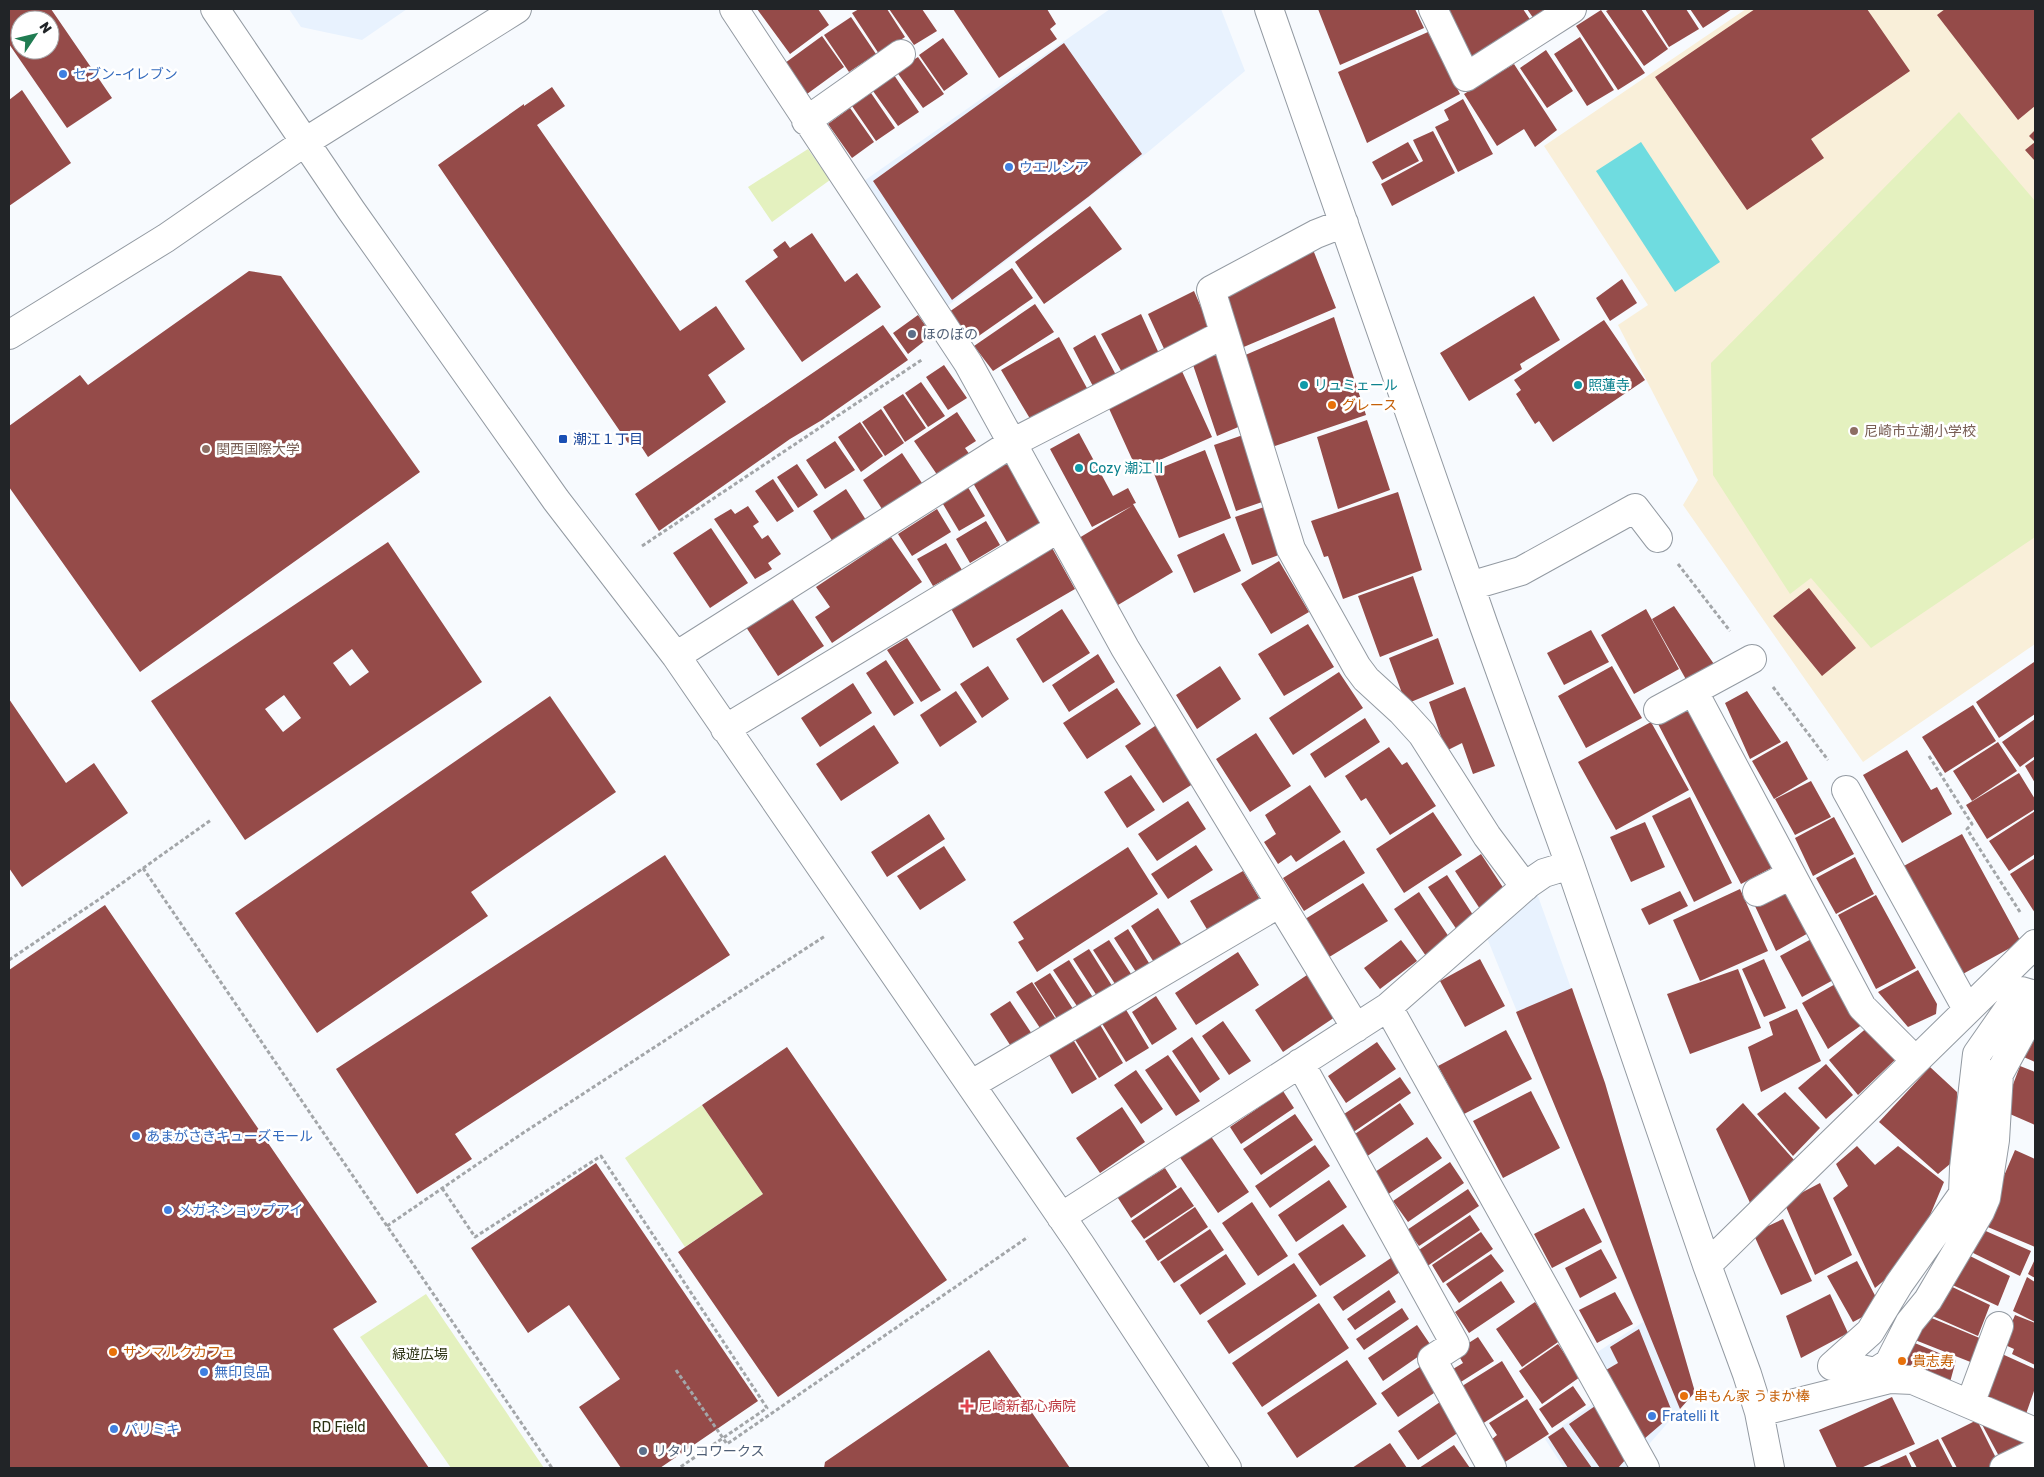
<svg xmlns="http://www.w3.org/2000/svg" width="2044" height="1477" font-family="Rubik,'Noto Sans JP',sans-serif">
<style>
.built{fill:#e8f2fe}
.education{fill:#f9efd9}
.green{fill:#e4f1bf}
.water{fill:#6fdce0}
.building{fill:#954b49;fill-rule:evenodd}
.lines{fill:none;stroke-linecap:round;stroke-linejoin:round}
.minor-casing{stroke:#939aa2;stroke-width:30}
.path{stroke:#a3a6a9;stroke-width:3;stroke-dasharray:4 2.5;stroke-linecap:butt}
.minor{stroke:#fff;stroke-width:28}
.shop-dot{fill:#3f7fe0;stroke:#fff;stroke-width:2}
.service-dot{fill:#5c6f8a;stroke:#fff;stroke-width:2}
.culture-dot{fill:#0f9aa8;stroke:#fff;stroke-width:2}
.food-dot{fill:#e8710a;stroke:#fff;stroke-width:2}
.education-dot{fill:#8d6e63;stroke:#fff;stroke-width:2}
.transit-dot{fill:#1a4fb4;stroke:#fff;stroke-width:2}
.health-dot{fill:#e0444e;stroke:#fff;stroke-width:2}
.labels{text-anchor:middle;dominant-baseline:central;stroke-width:5;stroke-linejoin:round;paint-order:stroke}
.shop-label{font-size:14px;fill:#366cbe;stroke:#fff;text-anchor:start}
.service-label{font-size:14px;fill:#4e5e75;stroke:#fff;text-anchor:start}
.culture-label{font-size:14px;fill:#0d838f;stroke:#fff;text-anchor:start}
.food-label{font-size:14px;fill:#c56008;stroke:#fff;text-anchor:start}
.education-label{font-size:14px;fill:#785e54;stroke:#fff;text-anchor:start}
.transit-label{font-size:14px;fill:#164399;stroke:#fff;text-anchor:start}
.park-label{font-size:14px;fill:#2a3111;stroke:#fff}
.health-label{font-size:14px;fill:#be3a42;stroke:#fff;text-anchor:start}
</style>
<rect width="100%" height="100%" fill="#f7fafe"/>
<path class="built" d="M289,9H407L362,40L301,27Z
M1110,9H1221L1245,71L1148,152L946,307L861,183Z
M1534,885L1605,1083L1695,1392L1643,1451L1590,1357L1643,1322L1485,933Z
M1599,1399L1635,1461L1628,1468H1564L1545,1439Z"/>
<path class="education" d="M1746,9H2035V644L1863,762L1683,505L1698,480L1618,325L1648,305L1544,146Z"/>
<path class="green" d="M1959,112L2035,201V537L1871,648L1811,578L1790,594L1713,475L1711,363Z
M808,149L830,180L772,222L748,187Z
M702,1105L763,1194L685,1247L625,1158Z
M426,1294L544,1468H451L360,1337Z"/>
<path class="water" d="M1641,142L1720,262L1675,292L1596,171Z"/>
<path class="building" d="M9,9H51L112,98L67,128L9,44ZM20,20H50V50H20Z
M757,9H818L829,25L790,54Z
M859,9H887L905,37L879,54L852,13Z
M889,9H922L937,31L914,45Z
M953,9H1047L1056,24L1050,29L1057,39L999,78Z
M1318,9H1415L1424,28L1340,65Z
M1448,9H1523L1535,27L1475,65L1442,13Z
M1527,9H1556L1536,22Z
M1610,9H1641L1668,49L1644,66L1606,11Z
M1645,9H1686L1699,29L1669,47Z
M1690,9H1732L1703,28Z
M1755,9H1867L1910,71L1811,139L1824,158L1747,210L1655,77Z
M1945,9H2035V106L2018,120L1937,15Z
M1601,10L1645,73L1618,90L1576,26Z
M851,17L876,54L849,72L824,35Z
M1428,32L1460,94L1367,143L1338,72Z
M822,36L844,67L807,94L785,63Z
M1580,37L1614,90L1587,106L1554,54Z
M943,38L968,74L944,91L919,55Z
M1064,43L1142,154L1088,197L952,300L873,181Z
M1546,50L1573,91L1547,108L1520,68Z
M918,57L944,94L923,108L896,71Z
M1514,64L1557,130L1535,147L1524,129L1497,146L1464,94Z
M894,75L919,112L898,126L873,91Z
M552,87L565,106L537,125L680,331L716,306L745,349L708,375L726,402L648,457L635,437L628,443L438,165L524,104V106Z
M22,90L71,163L9,206V100Z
M871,93L895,128L876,141L852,106Z
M1463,99L1493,154L1458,172L1435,127L1449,120L1444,110Z
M850,108L874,142L852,158L828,124Z
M2035,130V161L2025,150L2035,142L2029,136Z
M1433,131L1455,173L1392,206L1381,184L1423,161L1413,140Z
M1408,142L1419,161L1382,180L1372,162Z
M1090,206L1122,249L1044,304L1015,262Z
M812,233L845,282L857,273L881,307L802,362L745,281L778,257L773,250L785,241L790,248Z
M1312,247L1336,308L1239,349L1222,291Z
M1012,268L1033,298L970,342L949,312Z
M249,271L281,276L420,472L140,672L9,487V426L80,375L88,385Z
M1622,279L1637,303L1610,321L1596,298Z
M1194,291L1211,330L1166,353L1148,314Z
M1534,296L1560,340L1520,364L1522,369L1469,401L1440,353Z
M1035,304L1054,332L993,371L974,346Z
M1141,314L1161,358L1124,376L1101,334Z
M918,315L932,335L908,354L893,333Z
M1334,317L1366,415L1272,447L1243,356Z
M1604,320L1645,380L1553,442L1539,421L1535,424L1516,394L1521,390L1514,380Z
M883,325L908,360L822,420L790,439L659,531L635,494Z
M1095,335L1117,377L1095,390L1073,348Z
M1059,337L1088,390L1032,422L1001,370Z
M1220,347L1243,425L1217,436L1191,359Z
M944,365L967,398L948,410L926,377Z
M1181,369L1212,437L1137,470L1106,402Z
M921,382L945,416L928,427L905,393Z
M903,394L926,428L905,442L883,407Z
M881,409L904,443L885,456L862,422Z
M957,412L976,441L965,448L970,455L938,476L914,441Z
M1367,420L1390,490L1338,509L1317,437Z
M860,422L883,456L861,472L838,437Z
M1079,433L1113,496L1128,488L1136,503L1133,504L1173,572L1118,605L1079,538L1132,506L1092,527L1050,449Z
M1243,435L1265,501L1236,511L1214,445Z
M835,441L855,470L825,489L806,460Z
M1205,450L1231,518L1179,538L1153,471Z
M902,453L924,486L884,512L863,480Z
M1008,462L1043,522L1007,542L973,483Z
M797,464L818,495L798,508L777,477Z
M773,479L794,511L777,522L755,491Z
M966,484L985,516L959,531L940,499Z
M846,489L866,520L833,542L813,511Z
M1398,492L1422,570L1343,599L1328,556L1324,557L1311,521Z
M748,506L759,522L753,526L762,539L768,535L781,554L768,563L772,569L755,579L714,519L731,509L735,514Z
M1267,506L1284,553L1252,565L1235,517Z
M937,509L951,532L912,556L898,534Z
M986,521L1000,545L970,563L956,539Z
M711,528L748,583L710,608L673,553Z
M1224,533L1241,571L1194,593L1177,555Z
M891,537L922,582L832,643L815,617L830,607L816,587Z
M388,542L482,682L245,840L151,701ZM352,649L369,672L350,686L333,663ZM284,695L301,718L283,732L265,709Z
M946,543L962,570L933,586L917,559Z
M1051,546L1075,589L973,648L949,605Z
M1279,561L1309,612L1271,634L1241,584Z
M1413,576L1433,636L1380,657L1358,596Z
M1809,588L1856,648L1822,676L1773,616Z
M791,597L824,646L778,676L746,627Z
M1674,606L1716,667L1688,683L1652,619Z
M1062,609L1090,653L1043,683L1016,639Z
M1646,609L1679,669L1634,694L1601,635Z
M1308,624L1334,667L1284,696L1258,654Z
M1591,630L1609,662L1564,685L1547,653Z
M907,638L941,690L921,702L887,650Z
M1438,638L1454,684L1406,704L1389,658Z
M1098,654L1115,682L1069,712L1052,685Z
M886,660L914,703L894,716L866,673Z
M2034,662L2035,714L1999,738L1976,702Z
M988,666L1009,699L982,718L960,684Z
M1220,666L1241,699L1197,729L1176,695Z
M1612,666L1642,718L1586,748L1558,696Z
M1339,672L1363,708L1293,755L1269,718Z
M853,683L872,713L820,747L801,718Z
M1465,687L1495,766L1473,774L1462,743L1446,751L1429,702Z
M1117,688L1141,724L1087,759L1063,723Z
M956,691L977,722L940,747L920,715Z
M1747,691L1781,742L1750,759L1725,703Z
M550,696L616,792L471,892L488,916L317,1033L235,913Z
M9,699L66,783L94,763L128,813L22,887L9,868Z
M1690,702L1775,866L1741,884L1656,720Z
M1973,705L1996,741L1945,773L1922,737Z
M1365,718L1380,742L1325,778L1310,754Z
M2035,719V756L2020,767L2002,742Z
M1161,722L1199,780L1163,803L1125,746Z
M1651,722L1689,790L1616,830L1578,762Z
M874,725L899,763L841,801L816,764Z
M1256,733L1291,786L1250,812L1216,759Z
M1787,741L1808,779L1774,799L1752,761Z
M1998,742L2017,771L1972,801L1953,771Z
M1389,747L1402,765L1407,762L1436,806L1390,835L1366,798L1361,801L1345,776Z
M1907,750L1931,790L1937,787L1952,814L1902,843L1863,775Z
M2035,759V783L2025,766Z
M2019,773L2035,799V809L1987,839L1966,805Z
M1131,775L1155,810L1127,828L1104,792Z
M1811,781L1831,817L1795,835L1775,799Z
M1310,785L1341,832L1296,862L1291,855L1278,864L1264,842L1276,834L1265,815Z
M1690,797L1732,883L1694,902L1652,816Z
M1188,801L1206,829L1157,861L1138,834Z
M2035,811V854L2009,871L1989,841Z
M1433,812L1462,855L1404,893L1376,849Z
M929,814L945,839L887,877L871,852Z
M1834,817L1854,854L1813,876L1795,838Z
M1645,822L1665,867L1631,882L1610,837Z
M1962,834L2021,942L1961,975L1902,867Z
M1344,840L1365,873L1304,911L1283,878Z
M1196,845L1213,870L1168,899L1151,874Z
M944,846L966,880L920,910L897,876Z
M1128,847L1158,894L1037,972L1018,942L1024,939L1013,922Z
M1481,854L1506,892L1480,909L1455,871Z
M665,855L730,955L455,1134L472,1159L417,1194L336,1069Z
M1855,857L1874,894L1836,914L1816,878Z
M2035,858V913L2010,874Z
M1243,871L1261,901L1208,931L1190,901Z
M1447,875L1475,918L1457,930L1428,887Z
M1363,883L1388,921L1326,959L1302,921Z
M1740,889L1768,951L1700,981L1673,920Z
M1790,889L1812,931L1776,951L1755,906Z
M1680,891L1688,906L1649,925L1641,909Z
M1419,892L1453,943L1428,959L1394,909Z
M1876,895L1916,968L1876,989L1838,915Z
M105,905L377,1302L333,1329L429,1468H9V970Z
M1158,908L1183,947L1155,964L1131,926Z
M1128,929L1149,963L1136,972L1114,938Z
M1815,937L1837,978L1802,997L1780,956Z
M1109,940L1135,980L1119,990L1093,950Z
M1401,940L1417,961L1380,989L1364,968Z
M1089,949L1114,989L1099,999L1073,959Z
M1238,952L1259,985L1196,1025L1175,993Z
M1480,959L1505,1006L1465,1027L1440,981Z
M1764,959L1786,1008L1764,1017L1742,969Z
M1069,960L1094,999L1079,1009L1053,970Z
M1738,969L1761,1028L1690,1054L1667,994Z
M1918,970L1937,1004L1936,1014L1908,1027L1878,992Z
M1050,973L1075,1012L1059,1022L1034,983Z
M1307,975L1335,1017L1283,1052L1255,1010Z
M1032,982L1057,1021L1042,1031L1016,992Z
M1837,983L1863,1024L1828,1049L1802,1003Z
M1572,988L1605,1083L1695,1392L1680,1409L1516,1012Z
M1156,996L1177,1029L1152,1045L1132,1012Z
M1010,1001L1032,1034L1012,1048L990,1014Z
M1125,1008L1149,1048L1126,1062L1101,1022Z
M1797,1009L1821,1061L1761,1092L1748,1047L1773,1035L1769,1022Z
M2035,1018V1062L2019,1055Z
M1223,1021L1251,1061L1229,1075L1202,1036Z
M1099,1023L1123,1063L1099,1078L1074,1038Z
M1869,1026L1900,1055L1858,1095L1829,1060Z
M1506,1030L1532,1079L1464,1114L1438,1066Z
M1192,1037L1220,1079L1200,1093L1172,1051Z
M1072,1038L1097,1079L1072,1094L1048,1053Z
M1377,1042L1396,1069L1346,1103L1328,1076Z
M787,1047L947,1280L778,1397L678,1252L763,1194L702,1105Z
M1168,1055L1200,1101L1176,1116L1145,1070Z
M1826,1064L1853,1095L1826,1119L1798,1088Z
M2020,1066L2035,1072V1125L2003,1111Z
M1930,1067L1957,1092L1956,1159L1938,1174L1879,1122Z
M1136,1070L1163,1109L1141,1124L1114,1085Z
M1400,1077L1411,1093L1352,1133L1341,1116Z
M1283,1091L1294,1108L1241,1144L1230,1127Z
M1531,1091L1560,1148L1503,1178L1473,1121Z
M1785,1092L1820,1128L1793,1156L1757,1114Z
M1400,1103L1414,1124L1366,1157L1352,1136Z
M1743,1103L1795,1161L1751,1205L1716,1129Z
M1122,1107L1145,1142L1100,1173L1076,1138Z
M1295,1114L1313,1140L1261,1175L1243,1149Z
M1210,1135L1249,1192L1218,1213L1179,1156Z
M1427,1137L1442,1158L1384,1197L1369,1176Z
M1315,1145L1330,1166L1270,1208L1255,1186Z
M1857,1146L1875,1165L1898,1146L1944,1182L1923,1232L1898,1269L1875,1288L1833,1198L1848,1186L1836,1164Z
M2015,1150L2035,1159V1247L1983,1225Z
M1450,1162L1464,1183L1408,1222L1393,1201Z
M596,1163L758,1401L660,1468H621L579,1407L620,1379L569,1305L528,1333L471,1248Z
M1165,1168L1177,1187L1131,1218L1116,1195L1147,1175L1149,1178Z
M1329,1180L1347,1207L1296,1242L1278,1215Z
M1820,1183L1852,1255L1815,1275L1784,1202Z
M1181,1187L1194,1206L1144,1239L1131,1221Z
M1468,1189L1479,1206L1419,1246L1407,1230Z
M1252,1202L1288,1256L1258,1276L1222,1223Z
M1195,1207L1208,1227L1158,1261L1145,1241Z
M1584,1208L1602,1242L1552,1268L1534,1234Z
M1470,1215L1480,1230L1426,1267L1416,1252Z
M1783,1219L1812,1281L1781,1295L1753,1233Z
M1343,1224L1366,1256L1320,1286L1298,1254Z
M1979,1228L2031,1251L2020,1276L1967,1250Z
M1210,1229L1224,1250L1174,1283L1160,1262Z
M1481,1232L1493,1249L1443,1283L1432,1265Z
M1601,1249L1617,1278L1580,1298L1565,1268Z
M1960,1251L2010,1276L1998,1306L1946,1282Z
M1226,1254L1246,1284L1200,1315L1180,1285Z
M1491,1254L1504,1271L1459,1303L1446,1284Z
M1391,1258L1400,1272L1343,1311L1333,1297Z
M2035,1259V1278L2028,1274Z
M1857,1261L1881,1307L1853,1322L1827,1276Z
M1294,1263L1317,1296L1229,1354L1207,1321Z
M2027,1277L2035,1282V1322L2013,1311Z
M1501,1281L1515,1302L1469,1333L1455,1312Z
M1944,1283L1990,1305L1978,1336L1928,1314Z
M1389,1290L1396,1302L1355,1330L1347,1319Z
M1615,1292L1633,1324L1597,1343L1579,1310Z
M1830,1294L1848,1333L1801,1358L1786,1316Z
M1535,1302L1561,1340L1522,1367L1496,1329Z
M1319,1303L1349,1348L1262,1407L1232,1363Z
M1402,1308L1409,1319L1364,1350L1356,1339Z
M1922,1314L1982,1339L1973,1363L1910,1338Z
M2015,1315L2035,1323V1365L2012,1354L2014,1349L2003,1344Z
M1417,1325L1432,1347L1383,1381L1368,1358Z
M1639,1329L1673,1414L1644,1439L1606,1370L1618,1363L1610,1347Z
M1478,1337L1494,1361L1456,1385L1448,1372L1463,1363L1456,1351Z
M1905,1339L1956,1360L1949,1386L1892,1365Z
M1558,1344L1580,1377L1542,1404L1519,1371Z
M989,1350L1070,1468H824L825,1462Z
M2002,1354L2035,1369V1388L2026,1414L1984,1397Z
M1347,1360L1377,1404L1297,1458L1267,1413Z
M1502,1361L1524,1397L1482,1424L1459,1388Z
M1421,1366L1437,1391L1398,1417L1381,1393Z
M1573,1386L1586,1405L1552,1428L1539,1409Z
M1892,1397L1915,1444L1861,1468H1837L1819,1430Z
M1527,1399L1549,1434L1505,1462L1491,1440L1497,1435L1489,1423Z
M1440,1402L1459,1432L1418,1460L1398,1431Z
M1598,1404L1626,1459L1618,1468H1600L1569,1424Z
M1979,1419L2033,1445L2001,1460Z
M1977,1420L1999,1464L1990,1468H1957L1941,1438Z
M1563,1427L1592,1468H1568L1548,1437Z
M1938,1439L1953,1468H1917L1909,1453Z
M1390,1443L1407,1468H1352Z
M1454,1445L1470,1468H1419Z
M1906,1455L1912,1468H1877Z"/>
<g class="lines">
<g class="minor-casing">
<path id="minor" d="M215,9L351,210L556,500L676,656L1080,1244L1227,1468
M734,9L968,363L1125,648L1356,1028
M1269,9L1484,626L1570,865L1707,1265L1747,1374L1759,1412L1770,1468
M1433,9L1466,77L1572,9
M806,121L901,54
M1344,223L1316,234L1211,290L1291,549L1357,667L1366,679L1402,712L1422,734L1487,836L1525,887
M9,335L166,238L305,142L517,9
M1470,586L1521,571L1635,508L1658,538
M676,656L1012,443L1224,334
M1694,692L1862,1007L1915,1060
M1658,710L1752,659
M725,729L1059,528
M1846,790L1967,1009
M1757,892L1791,875
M2035,995L2021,991L1977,1054L1964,1168L1963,1194L1899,1284L1870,1332L1832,1366L1856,1368L1875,1372L1889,1363L1910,1322L1928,1300L1980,1212L1986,1198L1995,1140L1999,1074L2035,1008
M1388,1007L1645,1468
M1300,1063L1455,1344L1432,1359L1492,1468
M972,1084L1280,903
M1061,1217L1388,1007L1528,884L1544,873L1570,865
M1707,1265L2035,944
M1970,1404L1999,1326
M1759,1412L1890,1379L1913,1380L2035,1432
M2004,1468L2035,1453"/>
</g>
<path class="path" d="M642,546L923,359
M1678,564L1730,631
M1773,687L1828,760
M1929,756L1972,824L1967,829L2020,912
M143,868L552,1468
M9,960L101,898L211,820
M442,1188L475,1237L601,1156L767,1408L679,1468
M387,1226L523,1133L825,936
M676,1370L727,1444L1028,1237"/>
<use href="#minor" class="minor"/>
</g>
<g class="shop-dot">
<circle cx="63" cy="74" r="5"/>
<circle cx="1009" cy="167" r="5"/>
<circle cx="136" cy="1136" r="5"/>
<circle cx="168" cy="1210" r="5"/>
<circle cx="204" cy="1372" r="5"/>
<circle cx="1652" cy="1416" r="5"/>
<circle cx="114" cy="1429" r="5"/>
</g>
<g class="service-dot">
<circle cx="912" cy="334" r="5"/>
<circle cx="643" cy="1451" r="5"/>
</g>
<g class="culture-dot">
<circle cx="1304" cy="385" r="5"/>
<circle cx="1578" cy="385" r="5"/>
<circle cx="1079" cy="468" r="5"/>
</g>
<g class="food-dot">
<circle cx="1332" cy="405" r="5"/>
<circle cx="113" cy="1352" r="5"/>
<circle cx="1902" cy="1361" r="5"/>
<circle cx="1684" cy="1396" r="5"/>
</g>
<g class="education-dot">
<circle cx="1854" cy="431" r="5"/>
<circle cx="206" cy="449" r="5"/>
</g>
<rect class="transit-dot" x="558" y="434" width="10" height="10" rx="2.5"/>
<path class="health-dot" d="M964.5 1398.5h5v5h5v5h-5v5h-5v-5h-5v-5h5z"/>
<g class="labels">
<g class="shop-label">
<text x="73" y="74">セブン-イレブン</text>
<text x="1019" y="167">ウエルシア</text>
<text x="146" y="1136">あまがさきキューズモール</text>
<text x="178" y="1210">メガネショップアイ</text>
<text x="214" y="1372">無印良品</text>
<text x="1662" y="1416">Fratelli It</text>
<text x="124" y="1429">パリミキ</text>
</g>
<g class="service-label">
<text x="922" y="334">ほのぼの</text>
<text x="653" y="1451">リタリコワークス</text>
</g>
<g class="culture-label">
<text x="1314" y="385">リュミェール</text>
<text x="1588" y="385">照蓮寺</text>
<text x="1089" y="468">Cozy 潮江Ⅱ</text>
</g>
<g class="food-label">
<text x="1342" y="405">グレース</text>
<text x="123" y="1352">サンマルクカフェ</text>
<text x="1912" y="1361">貴志寿</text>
<text x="1694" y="1396">串もん家 うまか棒</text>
</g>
<g class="education-label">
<text x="1864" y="431">尼崎市立潮小学校</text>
<text x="216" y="449">関西国際大学</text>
</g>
<g class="transit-label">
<text x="573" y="439">潮江１丁目</text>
</g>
<g class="park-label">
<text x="420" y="1354">緑遊広場</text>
<text x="339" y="1427">RD Field</text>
</g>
<g class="health-label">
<text x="978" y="1406">尼崎新都心病院</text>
</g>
</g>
<rect width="2044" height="1477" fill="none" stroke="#212427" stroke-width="20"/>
<g transform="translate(35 35) rotate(55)"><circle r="24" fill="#ffffff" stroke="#a6a7a9"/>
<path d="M0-4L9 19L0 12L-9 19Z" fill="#207c52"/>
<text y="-8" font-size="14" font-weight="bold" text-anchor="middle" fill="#212427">N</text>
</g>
</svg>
